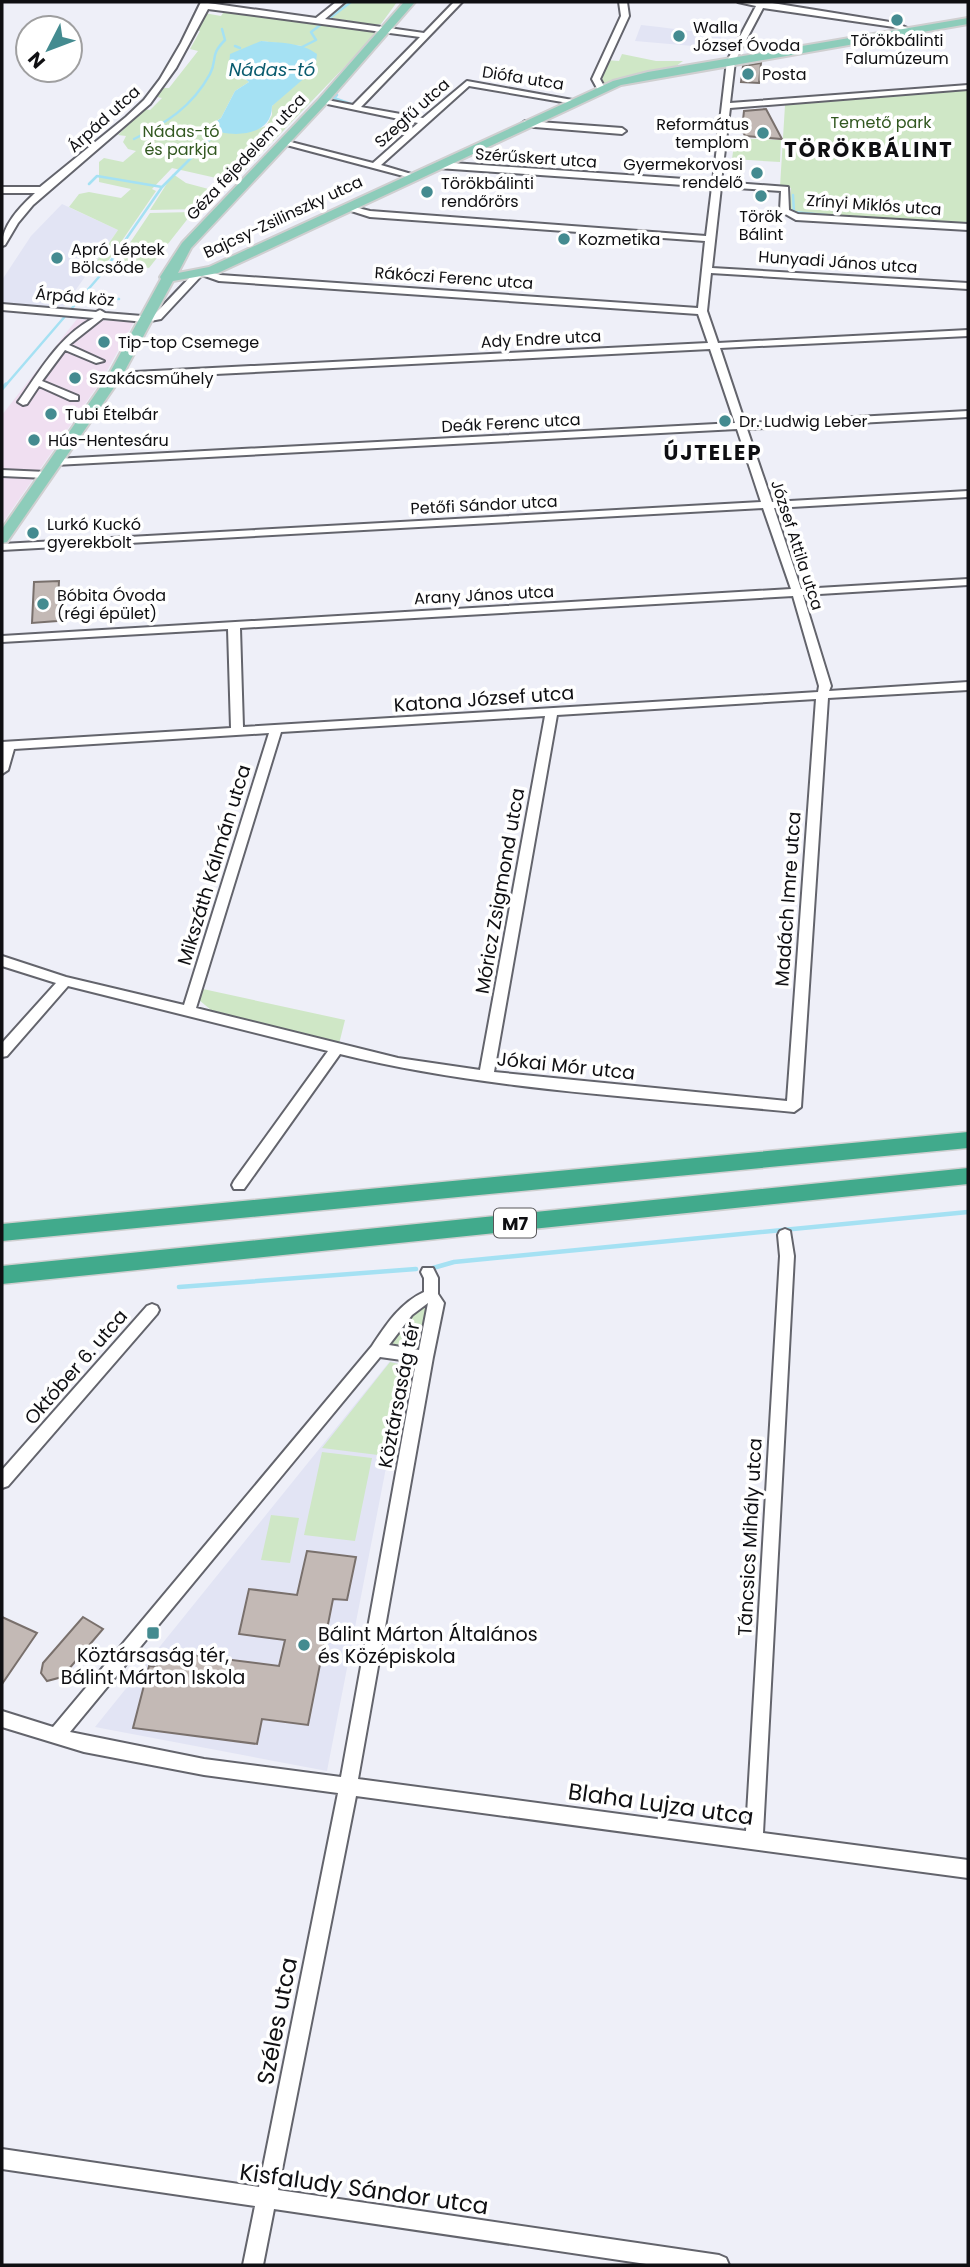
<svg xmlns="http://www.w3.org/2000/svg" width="970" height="2267" font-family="Poppins,sans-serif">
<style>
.commercial{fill:#f0dff1}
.built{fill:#e2e4f4}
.green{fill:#cfe7c6;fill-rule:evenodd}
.water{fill:#a5e1f3}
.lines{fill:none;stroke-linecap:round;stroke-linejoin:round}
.stream-far2{stroke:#a5e1f3;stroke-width:2.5}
.stream-far1{stroke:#a5e1f3;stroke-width:3.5}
.stream{stroke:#a5e1f3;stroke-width:4.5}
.building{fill:#c3b9b5;stroke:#79706c;stroke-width:2}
.minor-casing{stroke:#63646c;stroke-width:4}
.major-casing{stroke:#cfcfd0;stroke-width:4}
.highway-casing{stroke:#cfcfd0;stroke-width:3}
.minor{fill:#fff;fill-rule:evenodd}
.major{fill:#8dccba;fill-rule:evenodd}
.highway{fill:#41aa8c;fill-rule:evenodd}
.poi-dot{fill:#448b90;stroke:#fff;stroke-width:2.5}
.labels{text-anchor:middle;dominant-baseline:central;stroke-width:7;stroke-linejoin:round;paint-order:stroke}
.far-poi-label{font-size:16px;fill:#0f0f12;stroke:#fff;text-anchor:start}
.far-street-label{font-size:16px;fill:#0f0f12;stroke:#fff}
.far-park-label{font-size:16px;fill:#325820;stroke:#fff}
.far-water-label{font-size:18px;font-style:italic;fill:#095b6e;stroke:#fff}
.shield{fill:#fff;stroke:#575759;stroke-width:2}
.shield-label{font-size:18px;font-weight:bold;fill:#0f0f12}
.street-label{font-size:19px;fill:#0f0f12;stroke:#fff}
.poi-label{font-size:19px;fill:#0f0f12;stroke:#fff;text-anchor:start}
.far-district-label{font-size:21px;font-weight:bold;letter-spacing:2px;fill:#0f0f12;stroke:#fff}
.near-street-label{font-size:23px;fill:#0f0f12;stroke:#fff}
</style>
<rect width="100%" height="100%" fill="#eeeff8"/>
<path class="commercial" d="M77,319L134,322L103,378L2,524V415Z"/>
<path class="built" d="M641,25L659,27L722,35L716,48L635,41Z
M62,204L118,230L63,308L2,303V280L31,236Z
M390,1361L406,1365L327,1771L95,1727Z"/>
<path class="green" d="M344,2H397L381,24L376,25L326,17Z
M225,10L380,30L234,182L172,168L152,189L156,191L106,264L96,262L118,230L69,207L79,194L89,192L121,198L131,189L99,182V162L104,158L123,162L136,151L128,149L123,142L126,136L118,135L144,109L150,110L162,98L157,97L164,88H169L198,51L190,49L200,31L196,30L204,13L221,16ZM261,41L302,46L281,96L272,106V115L266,126L245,133L211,130L208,126L221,118L235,91L249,82L229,66Z
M622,54L656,61H683L669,71L601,88L605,60L619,61Z
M968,90V226L798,215L789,210L791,188L780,187L785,105Z
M735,138L781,140L780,162L732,159Z
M173,174L186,183L216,191L201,209L150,210Z
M193,212L149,268L117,262L150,213Z
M203,989L345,1020L339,1044L211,1010L199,1000Z
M423,1305L430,1310L422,1349L418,1352L390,1345C390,1329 410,1314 423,1305Z
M390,1362L403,1365L386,1456L322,1448Z
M322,1452L372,1458L355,1541L304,1535Z
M271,1515L299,1518L290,1563L261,1560Z"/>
<path class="water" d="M261,41C280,43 301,42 317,54L315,69L272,106C272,138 230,138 207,128L221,118L235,91L249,82L229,66L230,54Z"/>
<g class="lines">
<path class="stream-far2" d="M235,46L240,48
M300,48L316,40L311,32L351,2
M337,95L334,98L354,105
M134,139C166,123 192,107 210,74C218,59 209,56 225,40L222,29
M89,184L97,176L162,187
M793,195L794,212L835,216
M84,295L119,299
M5,386L104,271L162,187L220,129"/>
<path class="stream-far1" d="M2,389L6,384"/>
<path class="stream" d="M433,1268L454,1262L968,1212
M179,1287L416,1269"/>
</g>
<path class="building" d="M761,63L759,83L741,82L743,66Z
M766,109L782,139L745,136L742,129L744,111Z
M59,581L57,621L32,623L34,582Z
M307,1551L356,1557L347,1600L333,1599L308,1725L262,1719L257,1744L133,1728L149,1666L157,1667L160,1651L279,1666L285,1640L239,1634L249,1589L297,1595Z
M2,1617L37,1633L2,1684Z
M83,1617L103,1629L62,1677L47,1681L41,1673L43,1663Z"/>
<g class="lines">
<g class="minor-casing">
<path id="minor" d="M201,2L316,18L336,2H345L325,19L424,33L454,2H462L361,107L423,118L467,81L578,101L574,104L469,86L381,165L418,176L411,178L279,143L283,140L373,163L418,123L318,102L322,99L353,105L420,37L208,9L176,68L150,104L33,205L18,223L5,245L2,246C2,225 20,207 35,193H2V187H40L126,117L144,100L160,79L181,43Z
M619,2H627L629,16L600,79L605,88L601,91L598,90L592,79L621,16Z
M738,2H766L896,23L914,31L910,33L894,27L763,8L735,61L730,103L968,85V89L730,108L721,182L788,187L789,210L798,214L968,224V230L796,220L780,211L781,191L721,187L712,268L968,283V289L711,273L707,311L718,343L968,330V336L720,348L745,423L968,411V417L747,429L772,502L968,491V497L774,508L801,589L968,579V585L803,595L831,686L829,691L968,682V690L828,698L801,1107L794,1112C644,1097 486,1090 340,1054L244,1189H234L232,1185L234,1181L328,1051L68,986L7,1056L2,1057V1043L56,983L2,966V956L66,977L184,1005L269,733L14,749L8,770L2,774V742L231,728L228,629L2,642V636L791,589L763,508L2,550V544L761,502L737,429L55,465L50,462L55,459L735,423L710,349L115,379L110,376L115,373L708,343L698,314L219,281L202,275L161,319L145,322L103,318L69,345L104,361L96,363L65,350L42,381L78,396V400H70L39,386L27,404L23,405L18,402C40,371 59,336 94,318L2,310V304L96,312L100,310L105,313L142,316L155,314L194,273L204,270L220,275L698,308L705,241L370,217L342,208L346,205L370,211L706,236L712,187L438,168L434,165L438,162L713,181L727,61L756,6ZM793,596L819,686L818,692L243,727L240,628ZM816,699L787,1101L494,1072L557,715ZM545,716L480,1070L398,1058L196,1008L281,732Z
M525,121L622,128L626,131L622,134L522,126L521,124Z
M2,470L46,472L51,475L46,478L2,476Z
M785,1229L790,1231L794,1256L763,1833L968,1860V1878L356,1796L278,2190L719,2255L726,2258L729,2265H653L274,2209L263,2265H243L255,2206L2,2169V2149L259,2187L338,1793L204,1775L84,1752L2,1727V1711L53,1727L372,1346C386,1325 400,1303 424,1292V1278L421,1272L423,1268H433L438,1278V1294L444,1303L433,1357L358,1779L746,1831L780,1256L778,1235L780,1231ZM428,1303L419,1350L389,1345L412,1315ZM380,1357L416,1362L341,1777L204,1759L70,1732Z
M152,1304L157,1306L159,1310L157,1314L8,1486L2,1488V1470L147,1306Z"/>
</g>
<g class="major-casing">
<path id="major" d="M404,2H415L326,104L191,248L178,273L209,267L613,81L648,72L968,18V24L621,85L218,273L173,281L122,376L7,542L2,543V529L108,376L161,279L160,277L182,243L318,100Z"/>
</g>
<g class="highway-casing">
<path id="highway" d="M968,1132V1148L2,1241V1224Z
M968,1168V1184L2,1284V1266Z"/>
</g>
<use href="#minor" class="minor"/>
<use href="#major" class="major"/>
<use href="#highway" class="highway"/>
</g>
<g class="poi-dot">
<circle cx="897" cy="20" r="7"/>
<circle cx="679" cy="36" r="7"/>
<circle cx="748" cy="74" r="7"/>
<circle cx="763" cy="133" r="7"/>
<circle cx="757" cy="173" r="7"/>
<circle cx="427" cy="192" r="7"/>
<circle cx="761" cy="196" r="7"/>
<circle cx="564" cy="239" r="7"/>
<circle cx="57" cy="258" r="7"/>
<circle cx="104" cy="342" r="7"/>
<circle cx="75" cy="378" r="7"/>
<circle cx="51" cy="414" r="7"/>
<circle cx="725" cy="421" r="7"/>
<circle cx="34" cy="440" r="7"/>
<circle cx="33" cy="533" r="7"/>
<circle cx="43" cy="604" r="7"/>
<rect x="146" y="1626" width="14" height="14" rx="3.5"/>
<circle cx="304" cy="1645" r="7"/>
</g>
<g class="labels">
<g class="far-poi-label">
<text x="693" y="27">Walla<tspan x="693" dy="18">József Óvoda</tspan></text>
<text x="897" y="40" text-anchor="middle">Törökbálinti<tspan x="897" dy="18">Falumúzeum</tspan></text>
<text x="762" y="74">Posta</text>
<text x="749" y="124" text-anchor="end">Református<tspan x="749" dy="18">templom</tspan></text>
<text x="743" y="164" text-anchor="end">Gyermekorvosi<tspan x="743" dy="18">rendelő</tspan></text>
<text x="441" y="183">Törökbálinti<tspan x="441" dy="18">rendőrörs</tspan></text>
<text x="761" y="216" text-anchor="middle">Török<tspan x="761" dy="18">Bálint</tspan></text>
<text x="578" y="239">Kozmetika</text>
<text x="71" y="249">Apró Léptek<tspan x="71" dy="18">Bölcsőde</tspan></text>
<text x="118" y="342">Tip-top Csemege</text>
<text x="89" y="378">Szakácsműhely</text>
<text x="65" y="414">Tubi Ételbár</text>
<text x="739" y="421">Dr. Ludwig Leber</text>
<text x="48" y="440">Hús-Hentesáru</text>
<text x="47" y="524">Lurkó Kuckó<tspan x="47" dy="18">gyerekbolt</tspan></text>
<text x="57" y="595">Bóbita Óvoda<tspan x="57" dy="18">(régi épület)</tspan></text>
</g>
<g class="far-street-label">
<text transform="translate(523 78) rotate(9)">Diófa utca</text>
<text transform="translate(412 113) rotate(-42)">Szegfű utca</text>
<text transform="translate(104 119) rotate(-42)">Árpád utca</text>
<text transform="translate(246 157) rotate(-47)">Géza fejedelem utca</text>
<text transform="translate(536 158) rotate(4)">Szérűskert utca</text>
<text transform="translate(874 205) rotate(4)">Zrínyi Miklós utca</text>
<text transform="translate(283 217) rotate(-25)">Bajcsy-Zsilinszky utca</text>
<text transform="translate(838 262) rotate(4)">Hunyadi János utca</text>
<text transform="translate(454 278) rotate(4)">Rákóczi Ferenc utca</text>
<text transform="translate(75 297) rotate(5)">Árpád köz</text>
<text transform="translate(541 339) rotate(-3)">Ady Endre utca</text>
<text transform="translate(511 423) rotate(-3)">Deák Ferenc utca</text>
<text transform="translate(484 505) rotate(-3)">Petőfi Sándor utca</text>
<text transform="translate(797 545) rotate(72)">József Attila utca</text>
<text transform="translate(484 595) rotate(-3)">Arany János utca</text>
</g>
<g class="far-park-label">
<text x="881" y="122">Temető park</text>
<text x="181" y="131">Nádas-tó<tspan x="181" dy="18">és parkja</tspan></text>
</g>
<g class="far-water-label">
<text x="272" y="69">Nádas-tó</text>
</g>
<rect class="shield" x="494" y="1208.5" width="42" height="29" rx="5"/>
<g class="shield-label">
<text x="515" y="1223">M7</text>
</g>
<g class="street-label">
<text transform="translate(484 699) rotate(-4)">Katona József utca</text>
<text transform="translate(214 865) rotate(-73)">Mikszáth Kálmán utca</text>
<text transform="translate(500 891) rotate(-80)">Móricz Zsigmond utca</text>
<text transform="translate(788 899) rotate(-86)">Madách Imre utca</text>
<text transform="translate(566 1066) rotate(6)">Jókai Mór utca</text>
<text transform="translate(76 1367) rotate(-49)">Október 6. utca</text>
<text transform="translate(399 1395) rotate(-79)">Köztársaság tér</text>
<text transform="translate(750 1537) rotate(-87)">Táncsics Mihály utca</text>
</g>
<g class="poi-label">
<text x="318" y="1634">Bálint Márton Általános<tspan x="318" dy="22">és Középiskola</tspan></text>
<text x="153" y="1655" text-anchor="middle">Köztársaság tér,<tspan x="153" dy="22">Bálint Márton Iskola</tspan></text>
</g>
<g class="far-district-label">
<text x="869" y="149">TÖRÖKBÁLINT</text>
<text x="713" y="452">ÚJTELEP</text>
</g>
<g class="near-street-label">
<text transform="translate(661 1804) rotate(8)">Blaha Lujza utca</text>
<text transform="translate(277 2021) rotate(-79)">Széles utca</text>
<text transform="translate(364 2189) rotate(8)">Kisfaludy Sándor utca</text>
</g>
</g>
<rect width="970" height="2267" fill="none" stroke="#0f0f12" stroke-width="7"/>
<g transform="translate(49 49) rotate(228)"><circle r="33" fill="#ffffff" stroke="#9f9fa0" stroke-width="2"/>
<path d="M0-5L12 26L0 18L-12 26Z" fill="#448b90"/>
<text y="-10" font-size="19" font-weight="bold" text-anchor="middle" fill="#0f0f12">N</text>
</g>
</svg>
